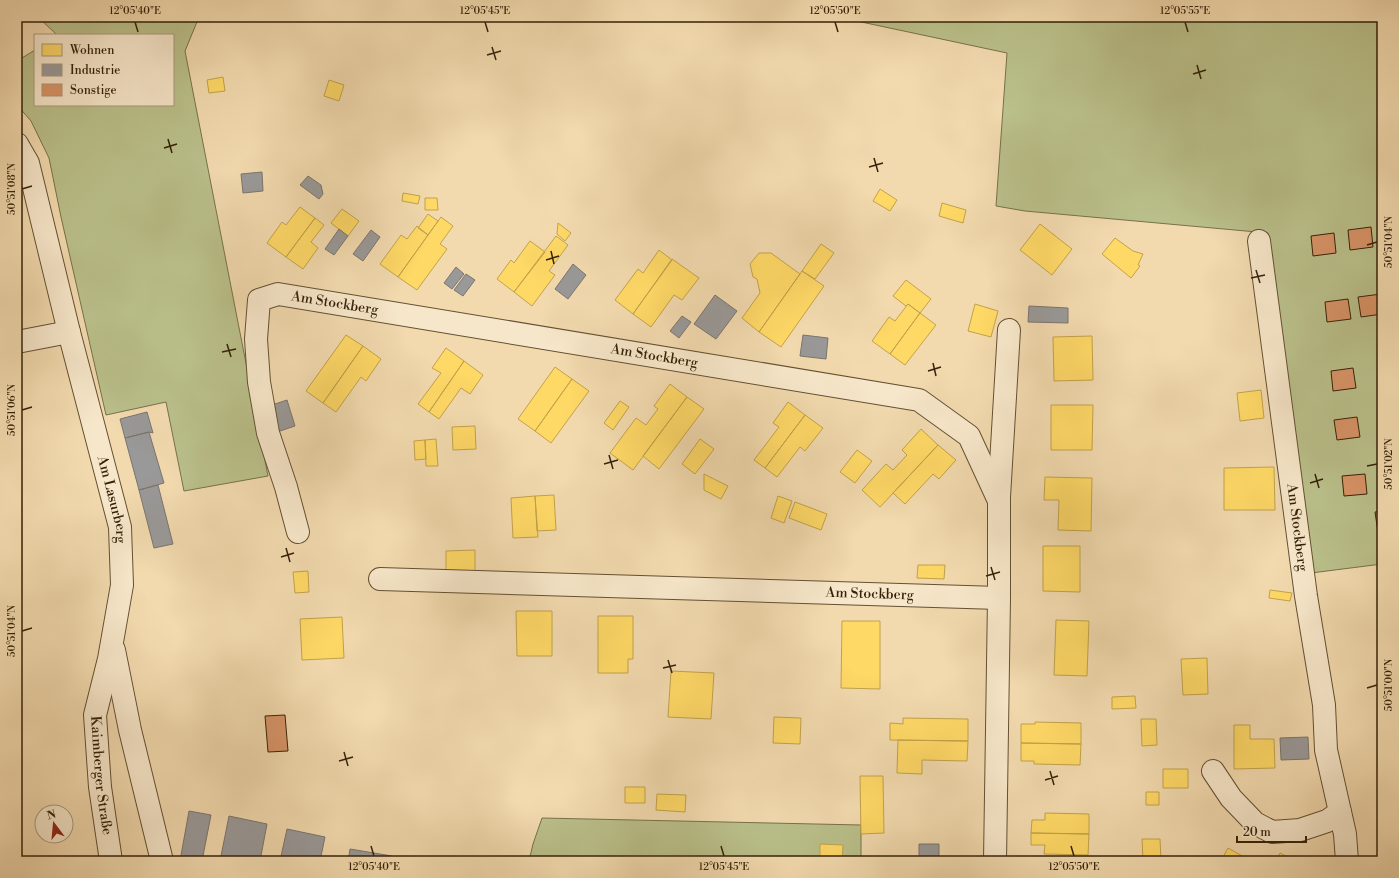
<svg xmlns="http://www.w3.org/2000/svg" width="1399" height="878" font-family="'Libre Bodoni',serif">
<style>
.green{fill:#bac08a;stroke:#78714a}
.homes{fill:#ffd966;stroke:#c2a24a}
.industry{fill:#999;stroke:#7b756e}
.building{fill:#d89467;stroke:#352209}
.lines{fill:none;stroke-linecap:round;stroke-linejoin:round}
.minor-casing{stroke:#645032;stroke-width:24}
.minor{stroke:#f7e7ca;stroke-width:22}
.ticks{fill:none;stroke:#352209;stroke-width:1.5}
.labels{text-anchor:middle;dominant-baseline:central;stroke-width:4;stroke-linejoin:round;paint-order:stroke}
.street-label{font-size:14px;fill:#352209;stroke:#f7e7ca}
.neatline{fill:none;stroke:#352209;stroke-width:1.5}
.ticks-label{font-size:10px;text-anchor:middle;fill:#352209}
</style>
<rect width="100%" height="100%" fill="#f2daae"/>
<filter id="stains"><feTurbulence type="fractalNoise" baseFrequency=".005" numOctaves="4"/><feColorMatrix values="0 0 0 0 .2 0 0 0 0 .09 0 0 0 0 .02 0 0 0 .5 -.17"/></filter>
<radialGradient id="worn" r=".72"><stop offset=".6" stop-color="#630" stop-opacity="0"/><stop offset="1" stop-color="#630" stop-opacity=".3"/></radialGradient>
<path class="green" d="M38,17H199L185,51L268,476L184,491L166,402L106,415L61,217L49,158L31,121L17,105V61L35,50V105H173V35H57Z
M838,17H1382V564L1311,573L1268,233L1025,211L996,206L1007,53Z
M542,818L861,825V861H529L533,844Z"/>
<path class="homes" d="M223,77L225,91L209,93L207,80Z
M329,80L344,85L339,101L324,96Z
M880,189L897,200L890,211L873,201Z
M403,193L420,196L418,204L402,201Z
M425,198H437L438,210H425Z
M942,203L966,210L963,223L939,216Z
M300,207L315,218L286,257L267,243L282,222L286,225Z
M342,209L359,221L348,236L331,223Z
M428,214L438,221L428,235L418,228Z
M441,217L453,226L440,244L447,249L417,290L398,277Z
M315,218L324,225L311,242L318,248L303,269L286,257Z
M558,223L571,233L565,241L557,234Z
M1040,224L1072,249L1052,275L1020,250Z
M417,226L428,235L398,277L380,264L401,235L407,239Z
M556,236L568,245L549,271L555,275L532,306L514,292Z
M1115,238L1133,251L1143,254L1138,265L1140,266L1131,278L1102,254Z
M530,241L545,252L514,292L497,279L511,260L514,263Z
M821,244L834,253L815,279L802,271Z
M659,250L672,260L633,314L615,300L638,269L643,273Z
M759,253H771L800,274L759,332L742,318L760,293L757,279L753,277L750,264Z
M672,259L699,278L682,300L674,295L651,327L633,314Z
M802,271L824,286L781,347L759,332Z
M906,280L931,299L920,313L908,304L906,306L893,296Z
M908,304L920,313L890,354L872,341L889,317L895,321Z
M975,304L998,311L991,337L968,331Z
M920,313L936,325L905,365L890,354Z
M346,335L363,346L323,403L306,391Z
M1092,336L1093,380L1054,381L1053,337Z
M363,346L381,359L366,381L361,377L336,412L323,403Z
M446,348L464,361L429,412L418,404L441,373L432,368Z
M464,361L483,375L470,394L461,388L439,419L429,412Z
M555,367L572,379L535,431L518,419Z
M572,379L589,391L551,443L535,431Z
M670,384L687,397L633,470L610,453L636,418L646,425L658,409L654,406Z
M1261,390L1264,418L1240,421L1237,393Z
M687,397L704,409L659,469L643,456Z
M620,401L629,407L613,430L604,423Z
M788,402L805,415L765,468L754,460L779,427L773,423Z
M1051,405H1093L1092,450H1051Z
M805,415L823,428L805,451L800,447L777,477L765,468Z
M475,426L476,449L453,450L452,427Z
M921,429L938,445L880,507L862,490L886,464L893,470L907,455L902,450Z
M436,439L438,466H426L425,440Z
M700,439L714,449L695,474L682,464Z
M425,440L426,459L415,460L414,441Z
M938,445L956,460L939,479L933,474L905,504L893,493Z
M857,450L872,461L855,483L840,472Z
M1274,467L1275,510H1224V468Z
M704,474L728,486L721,499L704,490Z
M1045,477L1092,478L1091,531L1058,530L1059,500H1044Z
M554,495L556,530L537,531L535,496Z
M535,496L538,537L513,538L511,498Z
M778,496L792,501L784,523L771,518Z
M795,502L827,514L821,530L789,518Z
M1043,546H1080V592L1043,591Z
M475,550V572L446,573V551Z
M918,565H945L944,579L917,578Z
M308,571L309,592L295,593L293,572Z
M1270,590L1292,593L1290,601L1269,598Z
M516,611H552V656H517Z
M598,616H633V659H628V673H598Z
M342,617L344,658L302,660L300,619Z
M1056,620L1089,621L1087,676L1054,675Z
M842,621H880V689L841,688Z
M1207,658L1208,694L1183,695L1181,659Z
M671,671L714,673L711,719L668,717Z
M1135,696L1136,708L1112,709V697Z
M774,717L801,718L800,744L773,743Z
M903,718L968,719V741L890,740V723L903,724Z
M1141,719H1156L1157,745L1142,746Z
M1035,722L1081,723V744L1021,743V724H1035Z
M1234,725H1250V739H1274L1275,768L1234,769Z
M898,740L968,741L967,761L922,760V774L897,773Z
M1021,743L1081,744L1080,765L1034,764V761H1021Z
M1163,769H1188V788H1163Z
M860,776H883L884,833L861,834Z
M625,787H645V803H625Z
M1146,792H1159V805H1146Z
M657,794L686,795L685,812L656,810Z
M1045,813L1089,814V834L1031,833L1032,820H1045Z
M1031,833L1089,834L1088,855L1044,854L1045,845H1031Z
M1142,839H1160L1161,861H1143Z
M820,844L843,845L842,861H820Z
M1228,848L1251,861H1221Z
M1280,853L1296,861H1276Z"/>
<path class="industry" d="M262,172L263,191L243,193L241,174Z
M308,176L321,185L323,194L319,199L300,185Z
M339,229L348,236L334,255L325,249Z
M371,230L380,237L363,261L353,254Z
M573,264L586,275L568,299L555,289Z
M456,267L464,274L452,289L444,283Z
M466,274L475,280L463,296L454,290Z
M715,295L737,311L716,339L694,324Z
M1029,306L1068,308V323L1028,322Z
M682,316L691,322L679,338L670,331Z
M803,335L828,338L826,359L800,356Z
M287,400L295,426L277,432L269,406Z
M147,412L153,433L149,432L125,438L120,419Z
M149,432L164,483L139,490L125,438Z
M158,485L173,544L154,548L139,490Z
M1308,737L1309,759L1281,760L1280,738Z
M189,811L211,815L202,861H180Z
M229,816L267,824L260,861H220Z
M287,829L325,837L320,861H280Z
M919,844H939V861H919Z
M350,849L392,856L391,861H348Z"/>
<path class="building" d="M1371,227L1373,247L1350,250L1348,230Z
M1334,233L1336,253L1313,256L1311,236Z
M1381,294L1382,314L1361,317L1358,297Z
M1348,299L1351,319L1327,322L1325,302Z
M1353,368L1356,388L1333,391L1331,371Z
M1357,417L1360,437L1337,440L1334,420Z
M1365,474L1367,494L1344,496L1342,476Z
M1382,511V532H1378L1375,512Z
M285,715L288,751L268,752L265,716Z"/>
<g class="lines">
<g class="minor-casing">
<g id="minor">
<path id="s1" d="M17,144L28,163L69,332L120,527L122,585L109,659L95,715L100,787L111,861"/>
<path id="s2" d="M1259,241L1306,596L1324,705L1326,750L1345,834L1347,861"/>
<path d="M17,342L69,332"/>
<path d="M999,497L1009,330"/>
<path id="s3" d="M298,532L286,487L268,433L259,382L256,339L259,300L278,294L919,400L969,436L999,501V598L995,861"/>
<path id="s4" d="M380,579L999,598"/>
<path d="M114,650L130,730L162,861"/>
<path d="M1213,771L1231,798L1255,823L1272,832L1300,830L1327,821L1340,812"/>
</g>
</g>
<use href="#minor" class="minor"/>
</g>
<path class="ticks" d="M135,22L138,32M485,22L488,32M835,22L838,32M1185,22L1188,32M492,47L496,60M487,55L501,51M1197,65L1201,79M1193,74L1206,70M168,139L172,153M164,148L177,144M874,158L878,172M869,167L883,163M22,189L32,186M1367,245L1377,242M551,251L554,264M546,260L559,256M1256,270L1260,283M1251,278L1265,275M227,344L231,357M222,352L236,349M933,363L936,376M928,371L941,367M22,410L32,407M609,455L613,469M604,464L618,460M1367,466L1377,464M1315,474L1319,488M1310,483L1323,479M286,548L290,562M281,557L294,553M991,567L995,580M986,576L1000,572M22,631L32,628M668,660L672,673M663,668L676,665M1367,688L1377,685M344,752L348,766M339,761L353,757M1050,771L1054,785M1045,780L1058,776M371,846L374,856M721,846L724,856M1071,846L1074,856"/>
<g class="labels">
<g class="street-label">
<text stroke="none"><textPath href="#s3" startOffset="315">Am Stockberg</textPath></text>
<text stroke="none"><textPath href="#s3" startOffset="639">Am Stockberg</textPath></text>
<text stroke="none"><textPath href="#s1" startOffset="369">Am Lasurberg</textPath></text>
<text stroke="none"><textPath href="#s2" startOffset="289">Am Stockberg</textPath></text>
<text stroke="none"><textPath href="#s4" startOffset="490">Am Stockberg</textPath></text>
<text stroke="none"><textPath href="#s1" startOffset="649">Kaimberger Straße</textPath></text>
</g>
</g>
<rect width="1399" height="878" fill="none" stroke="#f2daae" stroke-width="44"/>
<rect x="34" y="34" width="140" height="72" fill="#f7e7ca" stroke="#a9987d"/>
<rect x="42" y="44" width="20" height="12" fill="#ffd966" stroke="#a9987d"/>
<text x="70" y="54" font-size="12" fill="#352209">Wohnen</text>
<rect x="42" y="64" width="20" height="12" fill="#999999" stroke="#a9987d"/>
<text x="70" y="74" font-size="12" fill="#352209">Industrie</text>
<rect x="42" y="84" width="20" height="12" fill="#d89467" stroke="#a9987d"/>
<text x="70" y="94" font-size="12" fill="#352209">Sonstige</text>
<g transform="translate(54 824) rotate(344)"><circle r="19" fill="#f7e7ca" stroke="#a9987d"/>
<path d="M0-3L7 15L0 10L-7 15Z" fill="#8f2418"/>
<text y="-6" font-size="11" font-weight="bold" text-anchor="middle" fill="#352209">N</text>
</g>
<path d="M1237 836v6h69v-6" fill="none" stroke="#352209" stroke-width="2"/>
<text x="1243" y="836" font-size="12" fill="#352209" stroke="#f7e7ca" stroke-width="3" paint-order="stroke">20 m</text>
<rect x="22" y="22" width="1355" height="834" class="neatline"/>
<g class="ticks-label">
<text x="135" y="14">12°05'40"E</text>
<text x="485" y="14">12°05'45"E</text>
<text x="835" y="14">12°05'50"E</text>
<text x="1185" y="14">12°05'55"E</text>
<text transform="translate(11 189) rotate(-90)" y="4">50°51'08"N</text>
<text transform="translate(1388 242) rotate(-90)" y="4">50°51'04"N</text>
<text transform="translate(11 410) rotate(-90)" y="4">50°51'06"N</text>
<text transform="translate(1388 464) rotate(-90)" y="4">50°51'02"N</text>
<text transform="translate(11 631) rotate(-90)" y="4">50°51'04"N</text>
<text transform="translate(1388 685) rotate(-90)" y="4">50°51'00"N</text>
<text x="374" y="870">12°05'40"E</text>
<text x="724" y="870">12°05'45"E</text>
<text x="1074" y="870">12°05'50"E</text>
</g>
<rect width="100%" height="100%" filter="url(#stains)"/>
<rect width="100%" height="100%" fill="url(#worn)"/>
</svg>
